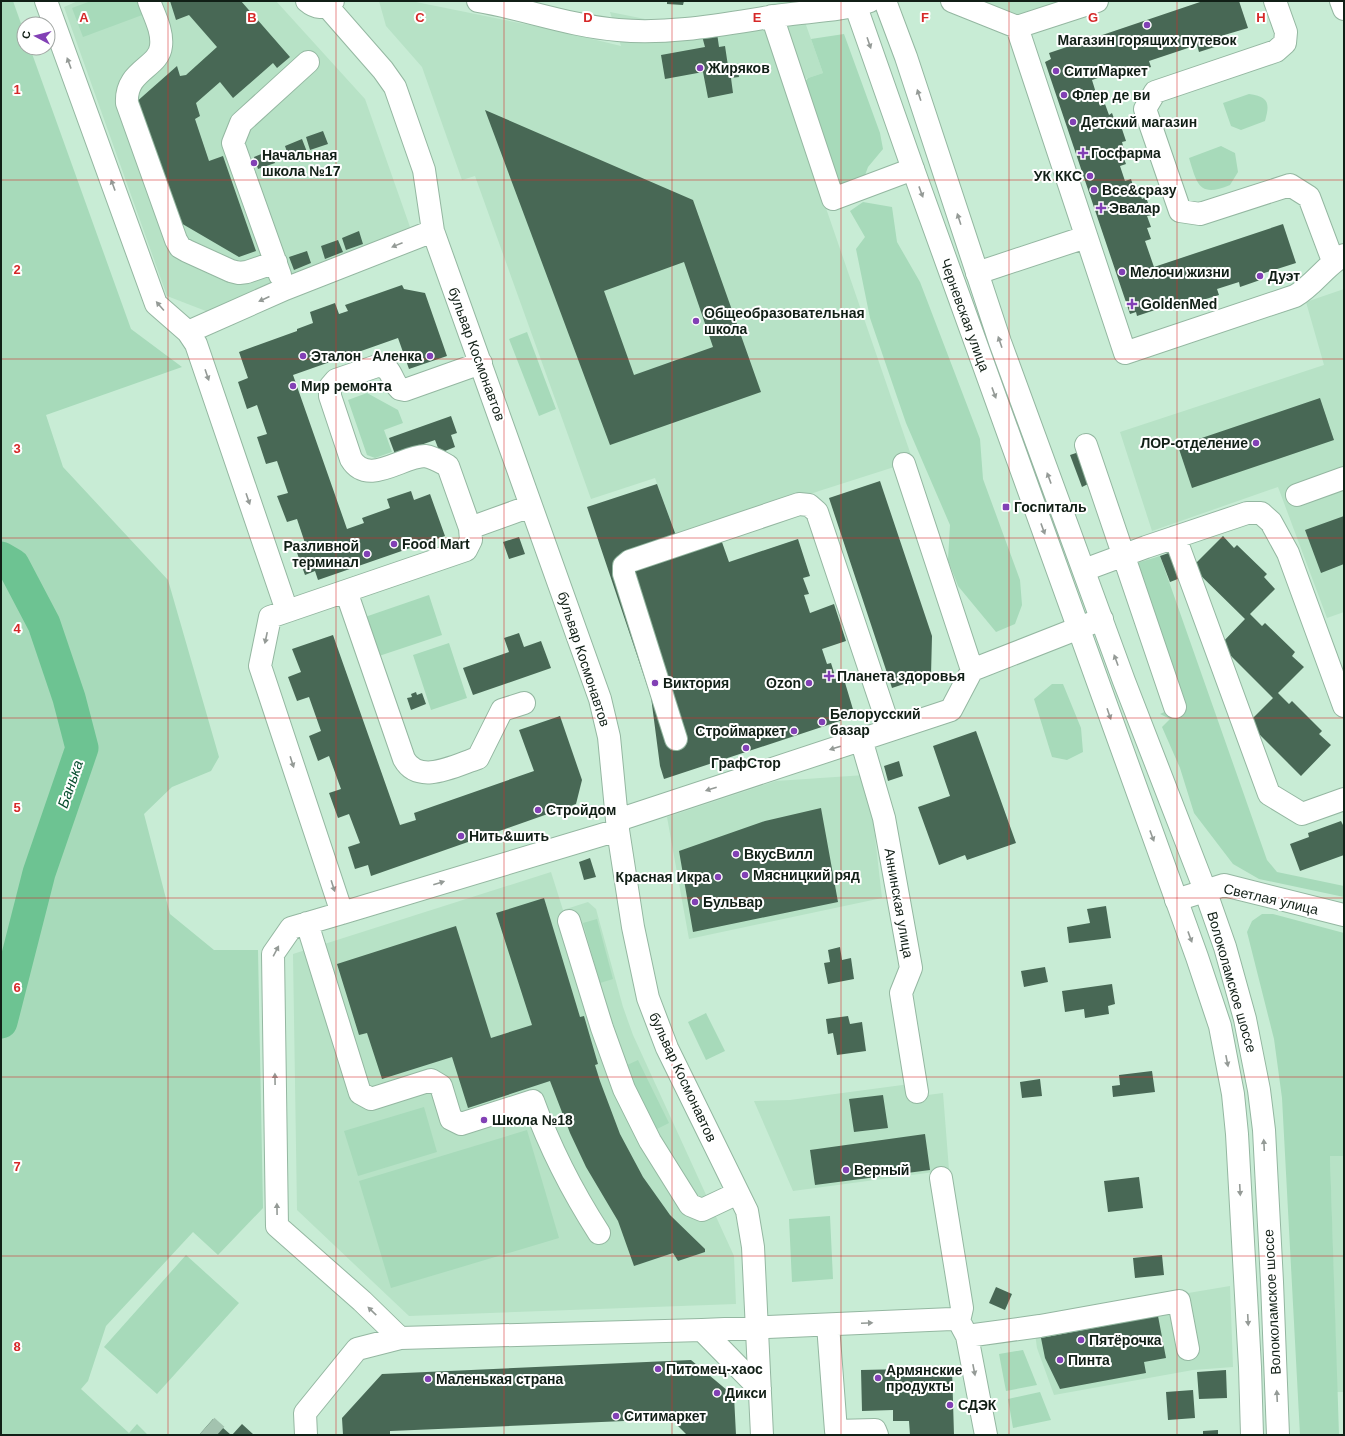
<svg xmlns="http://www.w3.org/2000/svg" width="1345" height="1436" font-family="Arial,sans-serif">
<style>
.built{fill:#b7e2c6}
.green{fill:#a7daba}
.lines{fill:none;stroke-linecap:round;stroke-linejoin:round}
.river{stroke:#6dc392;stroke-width:33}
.building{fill:#486855;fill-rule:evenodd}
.minor-tunnel{stroke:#a3c3af;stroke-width:22;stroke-dasharray:22 11;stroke-linecap:butt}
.minor-casing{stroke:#94b7a1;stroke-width:24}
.major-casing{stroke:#94b7a1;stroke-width:24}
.minor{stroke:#fff;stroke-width:22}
.major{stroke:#fff;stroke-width:22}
.oneway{fill:#949a96}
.grid{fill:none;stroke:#d62828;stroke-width:1;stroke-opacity:0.55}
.poi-dot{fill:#8240b5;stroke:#fff;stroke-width:1.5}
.labels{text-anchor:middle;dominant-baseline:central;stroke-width:4;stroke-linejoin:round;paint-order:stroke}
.poi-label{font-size:14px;font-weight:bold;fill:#111f16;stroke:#fff;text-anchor:start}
.street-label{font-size:14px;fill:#111f16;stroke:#fff}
.water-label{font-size:15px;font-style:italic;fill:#074d2e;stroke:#fff}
.grid-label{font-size:13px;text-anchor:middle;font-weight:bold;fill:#d62828;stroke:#fff;stroke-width:4;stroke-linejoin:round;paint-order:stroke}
</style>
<rect width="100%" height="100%" fill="#c8ecd5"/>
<path class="built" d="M78,1H276L365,99L410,227L211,313L167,296L64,7Z
M379,1H411L559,31L621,46L610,12L655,21L710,19L784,1H795L800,8L823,73L784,86L913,461L819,491L678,541L655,478L591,499L475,176L462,180L422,67L386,26Z
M972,1H1080L1025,18Z
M1344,289V612L1327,618L1278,487L1152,531L1120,432L1324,365L1306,302Z
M865,775L874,828L882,898L689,939L667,817L776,781Z
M551,872L563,910L588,902L596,909L623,1007L633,1035L734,1256L736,1304L409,1316L297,1210L293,954Z
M910,1084L912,1097L943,1093L949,1170L793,1191L754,1101L790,1100Z
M1330,1156H1344V1392H1337Z
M1230,1286L1233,1367L1193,1370L1054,1395L1037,1348L1033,1319Z"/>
<path class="green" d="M1,1H13L24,32V48H30L131,329L182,367L46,415L63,467L168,580L219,757L211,771L172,787L144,814L170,914L214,950H258L263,1208L218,1255L193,1232L106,1326L88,1381L81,1389L129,1433L137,1424L148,1435H1Z
M91,1H141L145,14L83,37L72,8Z
M844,34L880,133L883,149L868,167L864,178L835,186L804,83L808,78L823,73L811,39Z
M1249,94C1269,97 1270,103 1265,121L1241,130L1231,126L1223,103Z
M1221,146L1235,153L1238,172L1230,185C1199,198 1197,184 1189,158Z
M863,202L892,207L897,242L920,282L980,439L983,479L1020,580L1022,605L1015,624L996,632L958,586L948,560L950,525L906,423L870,318L856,249L865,237L850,211Z
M527,332L556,409L539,416L509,339Z
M367,393L398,410L403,423L384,430L392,452L375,458L367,455L348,400Z
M1160,556L1267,860L1277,872L1344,886V897L1259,879L1233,864L1194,813L1180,768L1162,727L1170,719L1160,714L1184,703L1137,563Z
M429,595L442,635L379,656L365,617Z
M449,643L467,698L431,710L413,655Z
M1052,684H1063L1081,728L1083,752L1067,760L1052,757L1034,699Z
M1262,914H1273L1344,933V1156H1330L1339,1435H1300L1282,1098L1274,1039L1247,932L1252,921Z
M597,919L613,979L600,983L583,923Z
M706,1013L725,1051L706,1060L688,1022Z
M638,1060L669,1123L655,1130L625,1066Z
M424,1107L437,1152L358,1176L344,1131Z
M527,1130L559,1238L391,1288L359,1181Z
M830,1216L833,1279L792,1282L789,1219Z
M186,1255L239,1303L157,1394L104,1347Z
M1023,1350L1037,1385L1006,1391L999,1354Z
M1040,1392L1051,1420L1013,1428L1008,1399Z"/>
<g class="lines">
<path class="river" d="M1,558L13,565L44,624L69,698L82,748L39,873L1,1022"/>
</g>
<path class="building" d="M170,1H241L290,57L277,68L273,63L233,98L220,82L196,103L200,116L195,119L209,161L223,156L256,251L239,257L174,219L134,104L177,66L180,76L186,75L217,47L189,15L176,20Z
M667,1H684L683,5L667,4Z
M1203,1H1239L1248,28L1221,36L1224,44L1199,52L1197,45L1149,61L1151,67L1126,76L1124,69L1092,80L1100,106L1105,104L1109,115L1112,113L1116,124L1120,123L1126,141L1122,142L1125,153L1122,154L1126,164L1120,166L1125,181L1131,179L1134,189L1138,188L1142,199L1146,197L1152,215L1147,216L1151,227L1147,228L1151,239L1145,241L1154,267L1283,224L1296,263L1261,274L1263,279L1240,287L1239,282L1217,289L1219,295L1196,302L1194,297L1137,316L1136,312L1130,314L1045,62L1051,59L1049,53Z
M717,33L719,47L725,46L728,66L737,64L739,77L731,78L733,93L708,98L703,72L665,79L661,55L705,47L702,36Z
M485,110L693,200L761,392L610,445ZM684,262L713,347L634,375L604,291Z
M323,131L328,144L310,150L306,137Z
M302,139L307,152L289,158L285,146Z
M271,150L275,163L258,169L254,157Z
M359,231L363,244L346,250L342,238Z
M338,240L343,252L325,259L321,246Z
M307,251L311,263L294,270L289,257Z
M402,285L404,289L425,293L447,356L409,369L398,338L293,375L347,529L364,523L362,518L390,508L387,499L411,491L414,500L430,494L445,536L318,580L315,571L305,575L296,550L306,546L297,519L287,522L277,496L288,493L277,461L266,464L257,437L267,434L257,405L247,409L238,382L248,378L239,352L297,331V329L313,323L310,312L335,303L339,314L348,311L345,305Z
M1320,398L1334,440L1192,488L1178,446Z
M451,416L457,433L451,435L455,447L440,453L435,440L395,454L389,438Z
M1079,452L1088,484L1082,487L1070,455Z
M880,481L932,636L931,675L892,688L829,498Z
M657,484L678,541L717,528L729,562L798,539L810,576L803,578L809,594L804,595L810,613L834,604L846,641L822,649L827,664L831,663L836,679L843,676L855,716L664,779L660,766L651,697L587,507Z
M1344,516V564L1321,573L1305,530Z
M1223,536L1234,548L1237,545L1267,574L1264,577L1275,589L1250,614L1262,626L1265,623L1295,652L1292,656L1304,667L1278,693L1289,704L1292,701L1322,731L1319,734L1331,745L1301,776L1248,723L1273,698L1220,645L1245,619L1192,567Z
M519,537L525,554L509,559L503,542Z
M1174,551L1183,577L1170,582L1160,556Z
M519,633L524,647L541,641L551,668L473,695L463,668L509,652L504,638Z
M333,635L400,825L416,820L414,813L534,771L519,730L560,716L582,780L576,804L371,876L368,865L355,869L348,847L360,843L349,814L338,818L329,793L341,789L329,756L318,761L309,736L321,731L309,697L297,701L288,677L301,672L292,649Z
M416,692L417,695L422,693L426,704L411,710L407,698L412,697L411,694Z
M976,731L1016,843L967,860L965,855L939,865L918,807L950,796L933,746Z
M899,761L903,776L888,781L884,766Z
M821,808L838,902L693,932L679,851L765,821Z
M1341,821L1343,825H1344V855L1300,871L1290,844L1309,837L1308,833Z
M590,858L596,877L584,880L579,862Z
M544,898L580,1017L584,1016L598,1064L595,1065L600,1081L620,1134L643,1177L670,1215L705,1249V1252L678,1261L673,1253L634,1266L618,1221L586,1167L570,1133L550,1081L468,1108L452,1057L382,1079L367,1033L359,1035L337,964L456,926L491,1038L532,1025L496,913Z
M1106,906L1111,938L1069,943L1067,927L1090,923L1087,909Z
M840,947L842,960L851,958L854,979L828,984L824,963L830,962L828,950Z
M1045,967L1048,982L1024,987L1021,971Z
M1112,984L1115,1004L1108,1006L1109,1014L1085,1018L1084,1009L1065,1012L1062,991Z
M848,1016L850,1024L862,1022L866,1051L837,1055L833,1033L828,1034L826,1019Z
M1152,1071L1155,1092L1113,1097L1112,1086L1120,1085L1119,1075Z
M1040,1079L1042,1096L1022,1098L1020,1082Z
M883,1095L888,1128L854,1132L849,1099Z
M925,1134L930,1170L815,1185L810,1150Z
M1139,1177L1143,1208L1108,1212L1104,1181Z
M1162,1255L1164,1275L1135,1278L1133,1258Z
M996,1287L1012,1294L1005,1310L989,1303Z
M1158,1316L1166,1358L1144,1362L1146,1373L1060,1389L1045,1358L1041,1338Z
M691,1360L734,1396L736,1435H687L671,1419L390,1431V1435H343L342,1418L382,1374Z
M952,1368L954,1435H910L909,1421H893V1410L862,1411L861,1370Z
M1226,1370L1227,1398L1199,1399L1197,1372Z
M1193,1390L1195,1418L1168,1420L1166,1392Z
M213,1419L231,1435H199Z
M242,1424L254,1435H232Z
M1218,1430V1435H1203V1431Z"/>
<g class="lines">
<path class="minor-tunnel" d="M207,1426L217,1435"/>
<g class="minor-casing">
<path id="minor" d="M46,1L156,304L188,332
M149,1C154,15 163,31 161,46C159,68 125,70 127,103L176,240L180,247L187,251L231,271L239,273L247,272L276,262
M307,1C315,8 325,10 333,1
M478,1C525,9 570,26 618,30C673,35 729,23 783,15C812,11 843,11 870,1
M952,1L1017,27L1097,1
M1275,1L1286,32L1285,43L1276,51L1155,92L1145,109L1180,211L1200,214L1290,185L1309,197L1333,261
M1341,1L1344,9
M327,6L383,70L395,87L424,170L433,231L600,699L609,737L618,830L633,927L648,998L667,1048L747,1211L753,1247L762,1435
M772,16L833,199L913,169
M1017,27L1125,353L1295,296C1314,285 1325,266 1344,255
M977,273L1086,237
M280,275L233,143L241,123L308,62
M1086,445L1175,707
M904,464L972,670
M1297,495L1344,478
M470,528L531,506
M1175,537L1269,794L1302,814L1344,799
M1084,570L1146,547L1247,513H1261L1271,522L1288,553L1344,706
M346,591L466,550L471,540L470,528L448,466C441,462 433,457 425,456C402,456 368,487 351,459L330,396V387L336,380L377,366C393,366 390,380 400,389L405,390L481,363
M287,611L196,344L188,332L285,289L433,231
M524,703L502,710L478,758C456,765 419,786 404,759L346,591L270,617L260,666L342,913L618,830
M676,739L624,574V566L630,561L799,504L809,505L817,512L890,730
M861,739L884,818L911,968L901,993L917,1092
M618,820L951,710L972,670L1102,619
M1176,900L1224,885L1344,915
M342,913L291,928L273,954L277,1226L362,1301L400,1338
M569,921L602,1028L624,1089L650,1141L690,1205L702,1210L738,1193
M307,923L360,1093L371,1099L431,1080L441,1086L451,1119L461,1124L533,1101C550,1148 572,1191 599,1233
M941,1178L962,1308L959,1321
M828,1325L836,1431L875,1430L877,1435
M702,1330L760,1389
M967,1336L1040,1326L1179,1301L1188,1349
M306,1435L305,1413L357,1349L400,1338L702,1330L952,1319L959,1321L967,1336L986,1435"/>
</g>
<g class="major-casing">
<path id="major" d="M854,1L913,169L1197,957L1220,1026L1233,1094L1237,1134L1250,1367L1252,1435
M885,1L906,57L1000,342L1124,681L1205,890L1225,947L1245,1019L1259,1090L1264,1130L1272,1282L1278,1435"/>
</g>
<use href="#minor" class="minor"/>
<use href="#major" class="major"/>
</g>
<defs><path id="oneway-solid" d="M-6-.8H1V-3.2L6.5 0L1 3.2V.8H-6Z"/></defs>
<g class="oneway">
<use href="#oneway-solid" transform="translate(869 43) rotate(71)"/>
<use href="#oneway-solid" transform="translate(69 63) rotate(-110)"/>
<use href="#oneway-solid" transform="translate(919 95) rotate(-108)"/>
<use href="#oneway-solid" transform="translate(113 185) rotate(-110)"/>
<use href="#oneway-solid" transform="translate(921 192) rotate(70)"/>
<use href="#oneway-solid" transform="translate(959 219) rotate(-108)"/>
<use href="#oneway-solid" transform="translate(397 245) rotate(158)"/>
<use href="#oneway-solid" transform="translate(264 299) rotate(156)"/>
<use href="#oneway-solid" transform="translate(160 306) rotate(-131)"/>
<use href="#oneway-solid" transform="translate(1000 342) rotate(-109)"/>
<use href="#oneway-solid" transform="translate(207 375) rotate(71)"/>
<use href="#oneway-solid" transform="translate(994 393) rotate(70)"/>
<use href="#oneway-solid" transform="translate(1049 478) rotate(-110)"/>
<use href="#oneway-solid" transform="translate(248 499) rotate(71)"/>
<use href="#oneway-solid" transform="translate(1043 529) rotate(70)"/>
<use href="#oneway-solid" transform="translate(266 638) rotate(102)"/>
<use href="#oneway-solid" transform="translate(1116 660) rotate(-110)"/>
<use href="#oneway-solid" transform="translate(1109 714) rotate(71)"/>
<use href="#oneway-solid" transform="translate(835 748) rotate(162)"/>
<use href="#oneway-solid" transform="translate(292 762) rotate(72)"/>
<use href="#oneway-solid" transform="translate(711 789) rotate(162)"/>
<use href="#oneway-solid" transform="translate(1152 836) rotate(70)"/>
<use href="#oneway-solid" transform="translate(439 883) rotate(-17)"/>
<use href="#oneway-solid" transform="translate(333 886) rotate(72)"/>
<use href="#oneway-solid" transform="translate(1190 937) rotate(70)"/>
<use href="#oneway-solid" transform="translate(276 951) rotate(-62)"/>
<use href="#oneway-solid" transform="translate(1227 1061) rotate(79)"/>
<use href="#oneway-solid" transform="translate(275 1079) rotate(-91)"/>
<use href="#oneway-solid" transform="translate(1264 1145) rotate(-93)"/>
<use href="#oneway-solid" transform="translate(1240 1190) rotate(87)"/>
<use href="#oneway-solid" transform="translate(277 1209) rotate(-91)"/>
<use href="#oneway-solid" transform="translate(372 1311) rotate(-136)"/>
<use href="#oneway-solid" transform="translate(1248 1320) rotate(87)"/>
<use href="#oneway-solid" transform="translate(867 1323) rotate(-2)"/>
<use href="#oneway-solid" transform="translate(974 1370) rotate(79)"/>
<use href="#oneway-solid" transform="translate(1277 1396) rotate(-93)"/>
</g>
<path class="grid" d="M168,1V1435M336,1V1435M504,1V1435M672,1V1435M841,1V1435M1009,1V1435M1177,1V1435M1,180H1344M1,359H1344M1,538H1344M1,718H1344M1,898H1344M1,1077H1344M1,1256H1344"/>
<g class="poi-dot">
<circle cx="1147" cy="25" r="4"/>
<circle cx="700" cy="68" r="4"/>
<circle cx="1056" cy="71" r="4"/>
<circle cx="1064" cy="95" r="4"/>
<circle cx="1073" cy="122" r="4"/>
<path d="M1081 147h4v4h4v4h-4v4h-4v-4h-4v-4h4z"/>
<circle cx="254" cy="163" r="4"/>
<circle cx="1090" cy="176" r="4"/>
<circle cx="1094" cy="190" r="4"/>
<path d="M1099 202h4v4h4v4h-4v4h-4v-4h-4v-4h4z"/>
<circle cx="1122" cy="272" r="4"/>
<circle cx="1260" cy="276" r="4"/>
<path d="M1130 298h4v4h4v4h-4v4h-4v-4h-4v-4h4z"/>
<circle cx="696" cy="321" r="4"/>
<circle cx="303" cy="356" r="4"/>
<circle cx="430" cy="356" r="4"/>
<circle cx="293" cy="386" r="4"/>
<circle cx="1256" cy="443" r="4"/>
<rect x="1002" y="503" width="8" height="8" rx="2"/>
<circle cx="394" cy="544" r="4"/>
<circle cx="367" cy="554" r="4"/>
<path d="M827 670h4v4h4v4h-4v4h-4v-4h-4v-4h4z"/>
<circle cx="655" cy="683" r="4"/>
<circle cx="809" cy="683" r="4"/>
<circle cx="822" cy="722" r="4"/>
<circle cx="794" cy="731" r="4"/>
<circle cx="746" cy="748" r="4"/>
<circle cx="538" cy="810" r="4"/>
<circle cx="461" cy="836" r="4"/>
<circle cx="736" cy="854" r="4"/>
<circle cx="745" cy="875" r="4"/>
<circle cx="718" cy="877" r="4"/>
<circle cx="695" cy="902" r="4"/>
<circle cx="484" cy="1120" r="4"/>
<circle cx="846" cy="1170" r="4"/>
<circle cx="1081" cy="1340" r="4"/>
<circle cx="1060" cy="1360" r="4"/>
<circle cx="658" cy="1369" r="4"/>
<circle cx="878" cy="1378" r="4"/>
<circle cx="428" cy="1379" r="4"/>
<circle cx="717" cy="1393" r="4"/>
<circle cx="950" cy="1405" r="4"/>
<circle cx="616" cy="1416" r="4"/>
</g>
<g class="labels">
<g class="poi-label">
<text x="1147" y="40" text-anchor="middle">Магазин горящих путевок</text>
<text x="708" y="68">Жиряков</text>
<text x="1064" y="71">СитиМаркет</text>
<text x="1072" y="95">Флер де ви</text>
<text x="1081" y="122">Детский магазин</text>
<text x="1091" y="153">Госфарма</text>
<text x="262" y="155">Начальная<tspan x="262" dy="16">школа №17</tspan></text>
<text x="1082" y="176" text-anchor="end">УК ККС</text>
<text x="1102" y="190">Все&amp;сразу</text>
<text x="1109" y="208">Эвалар</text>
<text x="1130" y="272">Мелочи жизни</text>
<text x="1268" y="276">Дуэт</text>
<text x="1141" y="304">GoldenMed</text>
<text x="704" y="313">Общеобразовательная<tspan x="704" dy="16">школа</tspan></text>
<text x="311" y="356">Эталон</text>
<text x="422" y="356" text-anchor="end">Аленка</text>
<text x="301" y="386">Мир ремонта</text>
<text x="1248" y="443" text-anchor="end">ЛОР-отделение</text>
<text x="1014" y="507">Госпиталь</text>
<text x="402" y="544">Food Mart</text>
<text x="359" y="546" text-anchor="end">Разливной<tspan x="359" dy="16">терминал</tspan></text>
<text x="837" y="676">Планета здоровья</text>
<text x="663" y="683">Виктория</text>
<text x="801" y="683" text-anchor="end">Ozon</text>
<text x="830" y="714">Белорусский<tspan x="830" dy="16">базар</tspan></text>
<text x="786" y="731" text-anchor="end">Строймаркет</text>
<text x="746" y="763" text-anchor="middle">ГрафСтор</text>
<text x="546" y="810">Стройдом</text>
<text x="469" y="836">Нить&amp;шить</text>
<text x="744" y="854">ВкусВилл</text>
<text x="753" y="875">Мясницкий ряд</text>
<text x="710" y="877" text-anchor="end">Красная Икра</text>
<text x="703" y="902">Бульвар</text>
<text x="492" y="1120">Школа №18</text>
<text x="854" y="1170">Верный</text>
<text x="1089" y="1340">Пятёрочка</text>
<text x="1068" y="1360">Пинта</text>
<text x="666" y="1369">Питомец-хаос</text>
<text x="886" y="1370">Армянские<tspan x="886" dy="16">продукты</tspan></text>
<text x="436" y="1379">Маленькая страна</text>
<text x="725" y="1393">Дикси</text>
<text x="958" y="1405">СДЭК</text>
<text x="624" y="1416">Ситимаркет</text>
</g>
<g class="street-label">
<text transform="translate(965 315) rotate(70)">Черневская улица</text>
<text transform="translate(477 354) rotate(70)">бульвар Космонавтов</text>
<text transform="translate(584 659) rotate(72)">бульвар Космонавтов</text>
<text transform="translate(1271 899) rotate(13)">Светлая улица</text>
<text transform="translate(899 903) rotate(80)">Аннинская улица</text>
<text transform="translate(1232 982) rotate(74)">Волоколамское шоссе</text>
<text transform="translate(683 1077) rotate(65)">бульвар Космонавтов</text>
<text transform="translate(1272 1302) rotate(-93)">Волоколамское шоссе</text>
</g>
<g class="water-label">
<text transform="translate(70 784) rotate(-71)">Банька</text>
</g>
</g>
<g class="grid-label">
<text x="84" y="22">A</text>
<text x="252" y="22">B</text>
<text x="420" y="22">C</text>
<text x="588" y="22">D</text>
<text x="757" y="22">E</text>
<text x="925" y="22">F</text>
<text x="1093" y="22">G</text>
<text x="1261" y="22">H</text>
<text x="17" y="94">1</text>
<text x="17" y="274">2</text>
<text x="17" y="453">3</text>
<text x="17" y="633">4</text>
<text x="17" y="812">5</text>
<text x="17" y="992">6</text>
<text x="17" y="1171">7</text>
<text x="17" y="1351">8</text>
</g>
<rect width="1345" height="1436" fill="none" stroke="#111f16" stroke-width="4"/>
<g transform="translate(36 36) rotate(277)"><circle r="19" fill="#ffffff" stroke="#a0a5a2"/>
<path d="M0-3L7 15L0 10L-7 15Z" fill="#8240b5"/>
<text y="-6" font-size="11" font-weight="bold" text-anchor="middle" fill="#111f16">С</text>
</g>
</svg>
